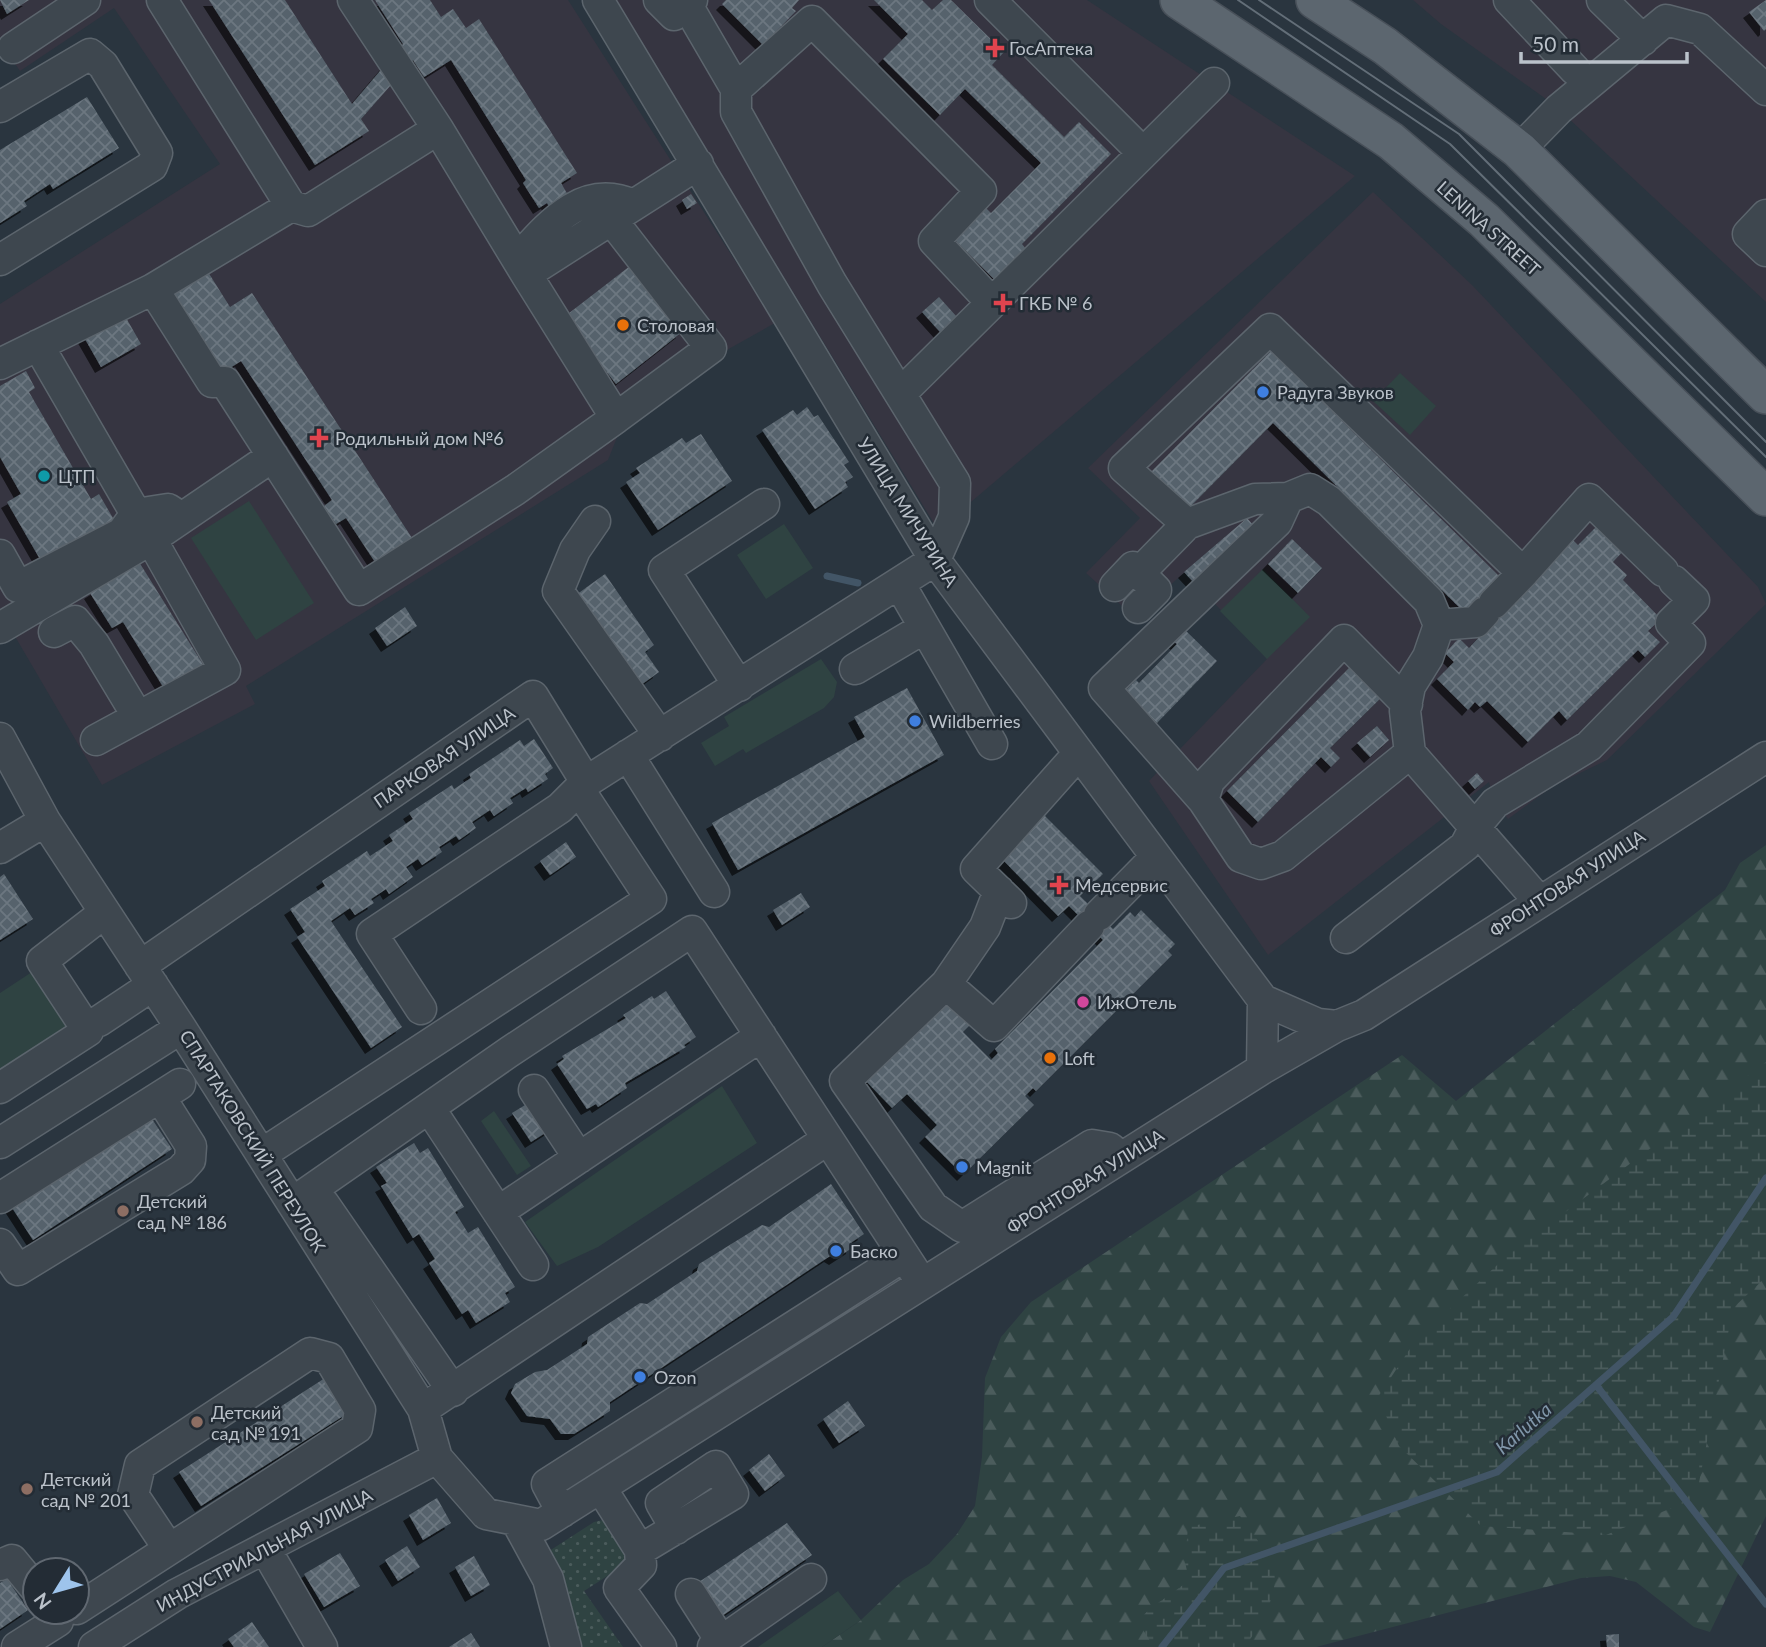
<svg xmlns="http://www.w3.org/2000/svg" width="1766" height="1647" font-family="Lato,sans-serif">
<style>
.medical{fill:#363541;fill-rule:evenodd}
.grass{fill:url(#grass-dots)}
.forest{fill:url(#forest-firs)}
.wetland{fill:url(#wetland-marsh)}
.park{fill:#2f4342}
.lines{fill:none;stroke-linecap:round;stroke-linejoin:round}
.stream{stroke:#425566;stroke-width:7}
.building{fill:url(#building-cross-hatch);filter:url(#shadow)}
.minor-casing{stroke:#5c656d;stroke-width:33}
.major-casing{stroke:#485059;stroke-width:40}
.minor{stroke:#3e474f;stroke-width:30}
.major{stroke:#5c666f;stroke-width:37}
.tram{stroke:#636e78;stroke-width:2}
.health-dot{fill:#e0444e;stroke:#232c35;stroke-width:2.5}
.food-dot{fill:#e8710a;stroke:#232c35;stroke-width:2.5}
.shop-dot{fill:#3f7fe0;stroke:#232c35;stroke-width:2.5}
.culture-dot{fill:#0f9aa8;stroke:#232c35;stroke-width:2.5}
.hotel-dot{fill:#d1479c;stroke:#232c35;stroke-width:2.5}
.education-dot{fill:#8d6e63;stroke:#232c35;stroke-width:2.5}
.labels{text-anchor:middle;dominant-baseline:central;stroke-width:5;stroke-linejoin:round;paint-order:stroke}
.poi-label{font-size:18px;fill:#bbc2ca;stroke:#232c35;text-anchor:start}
.street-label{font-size:18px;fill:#bbc2ca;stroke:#232c35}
.water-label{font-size:19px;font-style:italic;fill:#8096a9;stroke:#232c35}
</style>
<defs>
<pattern id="grass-dots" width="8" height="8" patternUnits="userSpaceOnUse" patternTransform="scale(1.75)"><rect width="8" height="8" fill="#2f4342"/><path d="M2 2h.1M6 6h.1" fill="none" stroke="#4b5c5c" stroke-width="1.8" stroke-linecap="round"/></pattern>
<pattern id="forest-firs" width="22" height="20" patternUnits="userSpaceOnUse" patternTransform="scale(1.75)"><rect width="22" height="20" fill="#2f4342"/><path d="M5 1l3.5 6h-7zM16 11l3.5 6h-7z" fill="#4b5c5c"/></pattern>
<pattern id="wetland-marsh" width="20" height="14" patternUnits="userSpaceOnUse" patternTransform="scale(1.75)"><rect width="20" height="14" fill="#2f4342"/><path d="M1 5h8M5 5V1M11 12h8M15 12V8" fill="none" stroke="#4b5c5c"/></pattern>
<pattern id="building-cross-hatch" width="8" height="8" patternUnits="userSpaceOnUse" patternTransform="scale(1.75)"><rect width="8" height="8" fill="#56626c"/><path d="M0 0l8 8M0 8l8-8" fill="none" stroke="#6c7780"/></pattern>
<filter id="shadow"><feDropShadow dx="-6" dy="6" stdDeviation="0" flood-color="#0009"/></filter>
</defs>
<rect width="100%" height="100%" fill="#2a353f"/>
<path class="medical" d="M0,0H568L775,323L709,360L620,430L608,460L246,686L255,704L102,785L13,633L0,618V304L220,164L114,8L20,71L3,46H0Z
M615,0H1087L1355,176L938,530Z
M1413,0H1766V302L1553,104L1441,24Z
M1373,192L1472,285L1758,587L1766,604L1607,760L1553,786L1508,819L1495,803L1489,782L1268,955L1149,781L1267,659L1185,572L1134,617L1086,573L1140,518L1088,468ZM1268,564L1322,568V569L1298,593Z"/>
<path class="grass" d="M607,1519L622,1531L626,1564L584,1591L623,1647H572L543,1555L594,1522Z"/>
<path class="forest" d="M1766,845V1516L1710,1632L1694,1627L1636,1582L1610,1576L1581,1578L1316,1647H822L861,1620L903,1580L929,1564L957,1534L975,1506L982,1457L985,1378L1001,1337L1031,1302L1402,1055L1456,1101L1725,890L1740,863Z"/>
<path class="wetland" d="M1766,1062V1277L1733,1308L1696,1498L1606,1535L1481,1526L1399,1446L1378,1397L1415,1341L1508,1255Z
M1240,1516C1250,1531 1263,1546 1271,1561C1284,1589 1260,1625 1245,1647H1154L1138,1622C1149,1606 1172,1595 1189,1580L1185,1562L1188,1527Z"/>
<path class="park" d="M1400,373L1436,406L1410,435L1373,401Z
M249,501L314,603L256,640L191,538Z
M784,524L813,568L766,599L737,555Z
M1263,569L1310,617L1267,659L1220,611Z
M821,659L837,682L834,697L824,708L746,753L743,749L715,766L701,743L729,726L724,717Z
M38,968L75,1024L0,1079V993Z
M722,1086L757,1143L598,1247L557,1266L525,1222Z
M494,1111L531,1166L517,1175L481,1121Z
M838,1591L861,1620L822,1647H758Z"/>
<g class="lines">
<path class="stream" d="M827,576L858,583
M1596,1385L1766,1604
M1162,1647L1224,1568L1497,1472L1673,1317L1766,1178"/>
</g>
<path class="building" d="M0,0H29L7,14Z
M209,0H285L352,104L403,44L375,0H430L441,17L453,9L466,28L479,19L577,173L561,183L583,221L564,232L547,203L539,208L523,183L526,180L451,60L424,77L413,60L361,119L369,131L315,165Z
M726,0H799L792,8L796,11L763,45L722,4Z
M874,0H922L932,10L943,0H951L1004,52L992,65L1064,137L1079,122L1111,154L1022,244L1026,249L995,280L955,240L986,208L991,213L1041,163L965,89L940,115L883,59L908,34Z
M1766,0V29L1764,31L1749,12Z
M87,97L119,148L53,189L50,184L24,201L27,206L0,223V150Z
M691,194L697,203L687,209L682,200Z
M203,264L230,307L252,293L412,538L375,562L346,518L336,524L324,506L332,500L241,361L219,375L163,290Z
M630,266L682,332L616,384L564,317Z
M939,297L957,317L940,332L922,312Z
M121,309L141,344L101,367L81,332Z
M1271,351L1504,581L1567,534L1578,545L1600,523L1626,548L1613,562L1627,575L1623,580L1661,619L1648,631L1660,642L1645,657L1638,650L1567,720L1559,711L1528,742L1487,701L1480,707L1475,702L1468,710L1437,679L1454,662L1445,653L1459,638L1469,648L1494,621L1467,615L1273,423L1186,511L1149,474Z
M26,371L35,388L29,392L91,499L99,494L117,525L44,566L7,502L21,494L0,457V386Z
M807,407L814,417L818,415L849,462L844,465L853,477L845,482L848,487L815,509L762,430L793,410L797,415Z
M701,434L732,481L658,530L626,482L640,473L636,468L682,438L686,443Z
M1247,518L1260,533L1198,587L1184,572Z
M1292,539L1322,568L1298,593L1268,564Z
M139,562L204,666L165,690L123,622L112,628L90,593Z
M605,574L654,645L645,652L659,672L641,685L569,600Z
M405,607L417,626L387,646L375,628Z
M1185,630L1217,661L1157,723L1125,691L1136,680L1139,683L1177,644L1173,641Z
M1355,662L1386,693L1330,748L1340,758L1331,767L1321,757L1258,822L1227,791Z
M907,688L944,755L738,870L712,823L865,737L854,717Z
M1377,726L1389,740L1370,757L1357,743Z
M534,739L553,768L545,774L548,779L528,792L526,788L510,798L513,803L494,816L490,810L472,822L476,828L459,840L456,836L439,847L442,852L422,865L418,859L406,867L413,877L389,894L386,889L371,899L374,903L355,915L350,908L331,921L402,1027L371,1048L297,937L305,932L290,909L325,886L322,881L367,851L370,856L393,841L389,835L413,819L409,813L452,785L454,789L471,778L469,774L520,740L524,746Z
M1477,773L1484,781L1475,789L1468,781Z
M1044,815L1103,874L1080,896L1113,929L1130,912L1135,917L1141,910L1175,944L1168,951L1172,955L1036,1091L1033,1088L1025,1096L1034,1105L963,1175L925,1137L937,1125L907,1094L892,1108L865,1080L947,999L971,1024L963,1032L991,1060L998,1053L995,1049L1103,940L1069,906L1058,916L1001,858Z
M566,842L576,857L550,875L540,861Z
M4,874L33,919L0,940V877Z
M801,893L810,907L782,925L773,910Z
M666,991L696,1037L684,1045L686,1047L625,1083L627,1088L598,1107L596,1104L587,1109L557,1064L564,1059L562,1056L626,1018L623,1015L652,996L654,999Z
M535,1099L553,1128L531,1142L512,1113Z
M148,1113L172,1149L33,1240L9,1203Z
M414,1143L420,1153L428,1148L464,1207L455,1212L468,1233L478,1227L515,1287L505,1293L510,1302L476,1323L468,1310L462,1314L429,1263L435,1259L419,1234L413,1238L381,1186L387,1183L376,1167Z
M831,1184L864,1234L852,1242V1248L835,1259L830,1256L610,1402V1411L574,1434H561L550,1419L527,1416L511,1393L515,1384L535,1372L547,1370L587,1344L588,1337L640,1303L647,1304L697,1271L699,1264L762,1225L769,1227Z
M325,1378L348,1413L201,1506L179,1472Z
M848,1401L865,1426L839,1443L823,1419Z
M769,1454L785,1476L765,1491L749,1470Z
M437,1498L451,1523L423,1540L409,1515Z
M787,1523L812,1555L716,1620L693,1586Z
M407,1546L420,1567L398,1581L385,1560Z
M340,1553L360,1586L324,1607L304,1574Z
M474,1556L490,1585L471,1596L455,1567Z
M7,1579L28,1610L0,1629V1583Z
M252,1622L269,1647H234L228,1639Z
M471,1633L480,1647H449Z
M1619,1634V1647H1607L1606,1635Z"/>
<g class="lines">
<g class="minor-casing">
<path id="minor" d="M162,0L291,206
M353,0L438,129
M598,0L935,560L1263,1000L1318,1024L1337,1026
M659,0L674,15L692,0
M990,0L1143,153
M1509,0L1575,70
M1602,0L1643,40
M687,5L736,89L812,21L981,191L934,241L992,303L1214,83
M13,48L85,0
M736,89V112L832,284L955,483L954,517L935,560
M0,107L90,54L103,65L157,153L152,166L0,260
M1519,150L1559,109L1666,20L1700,29L1766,90
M1766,215L1748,234L1766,251
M611,219L711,348L616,418
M518,259C548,226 583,182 633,205
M153,289L212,382H225L359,590L515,490L616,418L526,274L698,164
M0,364L153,289L291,206L308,211L438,129L526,274
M900,394L992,303
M182,518L168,509L136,514L151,539L273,456
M595,521L575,550L558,591L660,736
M1187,524L1124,468L1270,329L1523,573L1589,499L1663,571
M0,555L18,587L122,533L136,514L38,345
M899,583L992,744
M1115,586L1133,567L1139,573
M1494,603L1523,573
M1138,608L1156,590L1139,573L1187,524L1255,499L1288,498L1310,489L1329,501L1429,601L1439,625L1428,657L1410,686L1405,711L1410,753L1538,900
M1439,625L1476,622L1485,612
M0,628L151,539L225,670L96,740
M54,632L75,621L94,644L138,717
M855,669L924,628
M739,686L664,570L764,504
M1407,704L1344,640L1209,781L1203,800L1241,857L1261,864L1283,856L1410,753
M0,738L45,821L181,1028L423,1409L437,1458L486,1514L541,1525L1262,1069L1337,1026L1364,1015L1766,757
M628,755L714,892
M1203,800L1104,688L1277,522L1288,498
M0,848L45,821
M1011,903L976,869L1079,753
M1099,915L1155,858
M1089,926L994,1026L946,984L845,1081L933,1207L962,1227L1092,1145L1110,1148L1121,1158
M1346,938L1465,846L1475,827L1495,803L1589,746L1690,643L1671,623L1694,600L1674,581
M140,966L533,696L586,782L935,560
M946,984L985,927L999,891
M421,1009L372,934L560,808L586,782
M99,1021L153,985
M1262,1069L1263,1000
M0,1088L88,1031L42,961L104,913
M534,1090L579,1158
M430,1109L533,1265
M0,1143L181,1028
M262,1154L651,899L580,791
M309,1192L324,1204L453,1391
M0,1198L180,1084
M292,1203L509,1052L692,931L828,1139
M498,1212L761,1036
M0,1244L18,1270L181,1170L190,1160L191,1146L160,1097
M423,1409L828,1139L922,1283
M601,1488L640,1550L641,1565L619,1588L661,1647
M562,1512L547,1484L904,1256
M517,1522L548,1579L566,1647
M266,1550L322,1647
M640,1550L733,1494L716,1466L661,1503L676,1529
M0,1565L12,1560L35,1588
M691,1594L721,1641
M77,1609L357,1428L360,1410L329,1358L310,1353L140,1465L133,1495L169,1549
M17,1647L58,1621L52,1612
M94,1647L177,1594L437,1458
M713,1647L811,1579"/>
</g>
<g class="major-casing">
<path id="major" d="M1179,0L1391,141L1484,220L1766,497
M1315,0L1385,46L1519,150L1766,395"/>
</g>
<use href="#minor" class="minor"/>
<use href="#major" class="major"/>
<path class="tram" d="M1238,0L1450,144L1766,457
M1259,0L1459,134L1766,442"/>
</g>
<g class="health-dot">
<path d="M991.5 37.5h7v7h7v7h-7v7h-7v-7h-7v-7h7z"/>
<path d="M999.5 292.5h7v7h7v7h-7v7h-7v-7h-7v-7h7z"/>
<path d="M315.5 427.5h7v7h7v7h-7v7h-7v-7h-7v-7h7z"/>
<path d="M1055.5 874.5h7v7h7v7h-7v7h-7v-7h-7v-7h7z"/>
</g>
<g class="food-dot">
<circle cx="623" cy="325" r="7"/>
<circle cx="1050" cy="1058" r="7"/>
</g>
<g class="shop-dot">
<circle cx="1263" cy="392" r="7"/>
<circle cx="915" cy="721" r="7"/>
<circle cx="962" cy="1167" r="7"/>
<circle cx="836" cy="1251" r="7"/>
<circle cx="640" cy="1377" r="7"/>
</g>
<circle class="culture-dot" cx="44" cy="476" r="7"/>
<circle class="hotel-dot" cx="1083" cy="1002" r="7"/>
<g class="education-dot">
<circle cx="123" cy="1211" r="7"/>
<circle cx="197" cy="1422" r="7"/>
<circle cx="27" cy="1489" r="7"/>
</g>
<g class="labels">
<g class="poi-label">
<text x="1009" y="48">ГосАптека</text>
<text x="1019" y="303">ГКБ № 6</text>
<text x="637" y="325">Столовая</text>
<text x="1277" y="392">Радуга Звуков</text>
<text x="335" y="438">Родильный дом №6</text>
<text x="58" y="476">ЦТП</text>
<text x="929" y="721">Wildberries</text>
<text x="1075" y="885">Медсервис</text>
<text x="1097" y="1002">ИжОтель</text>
<text x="1064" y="1058">Loft</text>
<text x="976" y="1167">Magnit</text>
<text x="137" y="1201">Детский<tspan x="137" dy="21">сад № 186</tspan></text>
<text x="850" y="1251">Баско</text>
<text x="654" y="1377">Ozon</text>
<text x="211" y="1412">Детский<tspan x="211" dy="21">сад № 191</tspan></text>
<text x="41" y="1479">Детский<tspan x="41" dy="21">сад № 201</tspan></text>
</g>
<g class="street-label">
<text transform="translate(1489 228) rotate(42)">LENINA STREET</text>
<text transform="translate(908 512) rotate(58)">УЛИЦА МИЧУРИНА</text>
<text transform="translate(444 757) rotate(-34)">ПАРКОВАЯ УЛИЦА</text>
<text transform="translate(1567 883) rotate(-33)">ФРОНТОВАЯ УЛИЦА</text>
<text transform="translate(253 1141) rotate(58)">СПАРТАКОВСКИЙ ПЕРЕУЛОК</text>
<text transform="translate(1085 1181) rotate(-32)">ФРОНТОВАЯ УЛИЦА</text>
<text transform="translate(264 1550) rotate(-28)">ИНДУСТРИАЛЬНАЯ УЛИЦА</text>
</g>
<g class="water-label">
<text transform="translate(1523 1428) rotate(-41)">Karlutka</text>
</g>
</g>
<g transform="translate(56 1591) rotate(233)"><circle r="33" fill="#232c35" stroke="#606871" stroke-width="2"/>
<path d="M0-5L12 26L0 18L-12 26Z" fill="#9ec4ec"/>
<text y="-10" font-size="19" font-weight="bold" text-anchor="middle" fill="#bbc2ca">N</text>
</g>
<path d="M1521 52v10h166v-10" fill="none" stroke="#bbc2ca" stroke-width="3.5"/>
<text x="1532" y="52" font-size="21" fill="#bbc2ca" stroke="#232c35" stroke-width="5" paint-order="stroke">50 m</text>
</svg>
